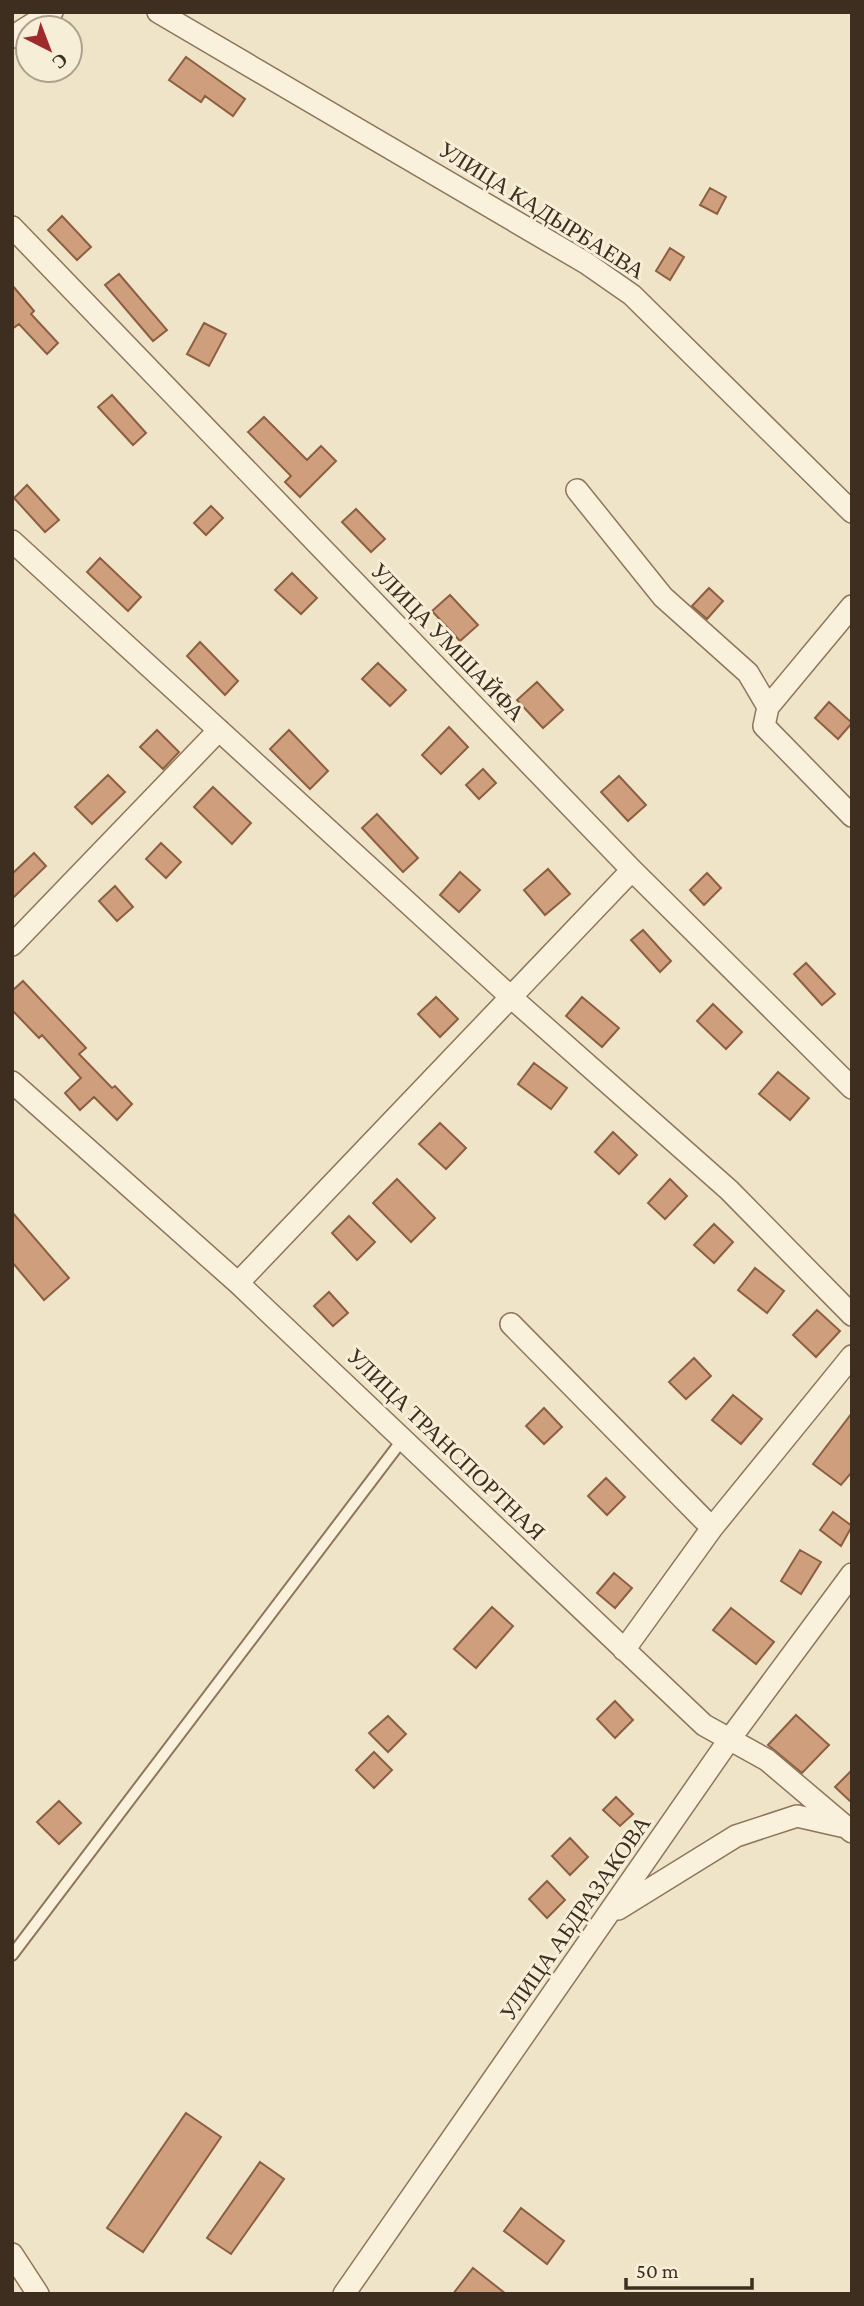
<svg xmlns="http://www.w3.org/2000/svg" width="864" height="2306" font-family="'Crimson Pro',serif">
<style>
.building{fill:#cf9f7d;stroke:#8d5f41;stroke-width:2}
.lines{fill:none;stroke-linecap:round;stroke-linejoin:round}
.lane-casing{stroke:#8d765c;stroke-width:14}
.street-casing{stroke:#8d765c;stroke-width:24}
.lane{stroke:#faf1dc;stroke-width:10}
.street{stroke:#faf1dc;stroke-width:21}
.labels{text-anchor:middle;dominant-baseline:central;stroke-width:6;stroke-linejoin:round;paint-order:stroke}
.street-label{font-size:23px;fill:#3d2e20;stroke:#f7eed8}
</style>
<rect width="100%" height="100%" fill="#f0e4c8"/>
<path class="building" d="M186,57L245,99L233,116L205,96L201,102L169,80Z
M710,188L726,197L717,214L700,205Z
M62,216L91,247L77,260L48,230Z
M670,248L684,257L670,280L656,271Z
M119,274L167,330L153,341L105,285Z
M12,285L34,311L31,314L58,343L47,354L19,324L12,329Z
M204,323L226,334L209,366L187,354Z
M112,395L146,433L133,445L98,407Z
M264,417L307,460L321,446L336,461L300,497L285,482L291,476L248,432Z
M27,485L59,520L45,532L14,498Z
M211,506L223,518L206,535L194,523Z
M356,509L385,539L371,552L342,522Z
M100,558L141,597L128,611L87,572Z
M292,573L317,598L301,614L275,590Z
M709,588L723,601L707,619L692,606Z
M450,595L478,625L460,641L432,611Z
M200,642L238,681L225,695L187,656Z
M378,663L406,690L390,706L362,679Z
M537,682L563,710L543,728L517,700Z
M829,702L852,723L838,739L815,718Z
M449,727L468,747L441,774L422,755Z
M157,730L179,752L163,769L140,747Z
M289,730L328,771L310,789L270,749Z
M483,769L496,783L479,799L466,785Z
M108,775L125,792L92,824L75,807Z
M619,776L646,805L628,821L601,792Z
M213,787L251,823L232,844L194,807Z
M377,814L418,858L403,872L362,828Z
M161,843L181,862L166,878L146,859Z
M34,853L46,866L12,899V874Z
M548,869L570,894L545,915L524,890Z
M460,872L480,890L459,912L440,895Z
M707,873L721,888L704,905L690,890Z
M115,886L133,907L117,921L99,901Z
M643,930L671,961L660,972L631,940Z
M806,963L835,994L822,1005L794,974Z
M23,981L86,1048L79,1054L112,1088L115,1086L132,1104L117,1120L94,1097L80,1110L65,1093L81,1078L42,1035L39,1038L12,1010V991Z
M436,997L458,1019L440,1037L418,1014Z
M582,997L619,1028L602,1047L566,1016Z
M713,1004L742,1032L726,1049L697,1021Z
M534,1063L567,1088L551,1109L518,1084Z
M778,1072L809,1098L790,1120L759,1094Z
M440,1123L466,1148L446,1169L419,1144Z
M613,1132L637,1155L619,1174L595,1152Z
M397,1179L435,1218L411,1242L373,1203Z
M670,1179L687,1196L665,1219L648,1203Z
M12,1212L69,1278L44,1300L12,1262Z
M349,1216L375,1242L357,1260L332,1233Z
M714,1224L733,1242L714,1263L694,1245Z
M755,1268L784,1291L767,1313L738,1290Z
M329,1292L348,1313L333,1326L314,1306Z
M817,1310L840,1331L816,1357L793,1335Z
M694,1358L711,1376L686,1399L669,1382Z
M733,1395L762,1419L741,1444L712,1420Z
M544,1408L562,1427L544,1444L526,1426Z
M852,1413V1472L841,1485L813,1464Z
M606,1478L625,1497L607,1515L588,1496Z
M833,1512L852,1526L841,1546L820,1530Z
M800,1550L821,1562L801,1594L781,1581Z
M614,1573L632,1588L615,1608L597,1593Z
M492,1607L513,1626L476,1668L454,1649Z
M731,1608L774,1642L756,1664L713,1630Z
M615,1701L633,1720L615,1738L597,1719Z
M796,1715L829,1745L802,1773L768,1745Z
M388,1716L406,1734L388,1752L369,1733Z
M374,1752L392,1770L374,1788L356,1770Z
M852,1770V1803L835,1787Z
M616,1797L633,1814L620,1826L603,1810Z
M59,1801L81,1823L59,1844L37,1822Z
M570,1838L588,1857L570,1875L552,1856Z
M547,1881L565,1900L547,1918L529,1899Z
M186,2113L221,2137L143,2252L107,2228Z
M260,2162L284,2179L231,2254L207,2238Z
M521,2208L564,2241L547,2264L504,2231Z
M473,2268L506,2294H453Z"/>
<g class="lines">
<g class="lane-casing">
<path id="lane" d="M12,1955L403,1439"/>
</g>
<g class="street-casing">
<path id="street" d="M158,12L586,263L632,295L852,512
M12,37L52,12
M12,227L632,870L852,1088
M577,490L663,597L748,673L768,707
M12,541L512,998L729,1190L852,1315
M852,606L768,707L764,726L852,816
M12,945L219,730
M12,1082L238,1283L704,1725L767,1760L852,1832
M238,1283L632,870
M511,1324L712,1528
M624,1650L712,1528L852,1356
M618,1909L736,1836L797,1816L841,1826
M12,2254L38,2294
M344,2294L729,1740L852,1574"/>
</g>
<use href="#lane" class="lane"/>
<use href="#street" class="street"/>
</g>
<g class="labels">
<g class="street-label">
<text transform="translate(542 210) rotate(32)">УЛИЦА КАДЫРБАЕВА</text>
<text transform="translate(448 642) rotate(46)">УЛИЦА УМШАЙФА</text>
<text transform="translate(446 1444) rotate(44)">УЛИЦА ТРАНСПОРТНАЯ</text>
<text transform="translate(575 1918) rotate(-55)">УЛИЦА АБДРАЗАКОВА</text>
</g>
</g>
<rect width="864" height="2306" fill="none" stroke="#3d2e20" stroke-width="28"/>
<g transform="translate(49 49) rotate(138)"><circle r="33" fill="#f7eed8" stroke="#ada18e" stroke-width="2"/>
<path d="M0-5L12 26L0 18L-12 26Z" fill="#9e2a2b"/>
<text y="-10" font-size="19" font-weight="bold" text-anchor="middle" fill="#3d2e20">С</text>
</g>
<path d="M626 2278v10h126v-10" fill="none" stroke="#3d2e20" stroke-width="3.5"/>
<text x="636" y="2278" font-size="21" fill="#3d2e20" stroke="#f7eed8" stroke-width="5" paint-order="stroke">50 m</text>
</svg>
